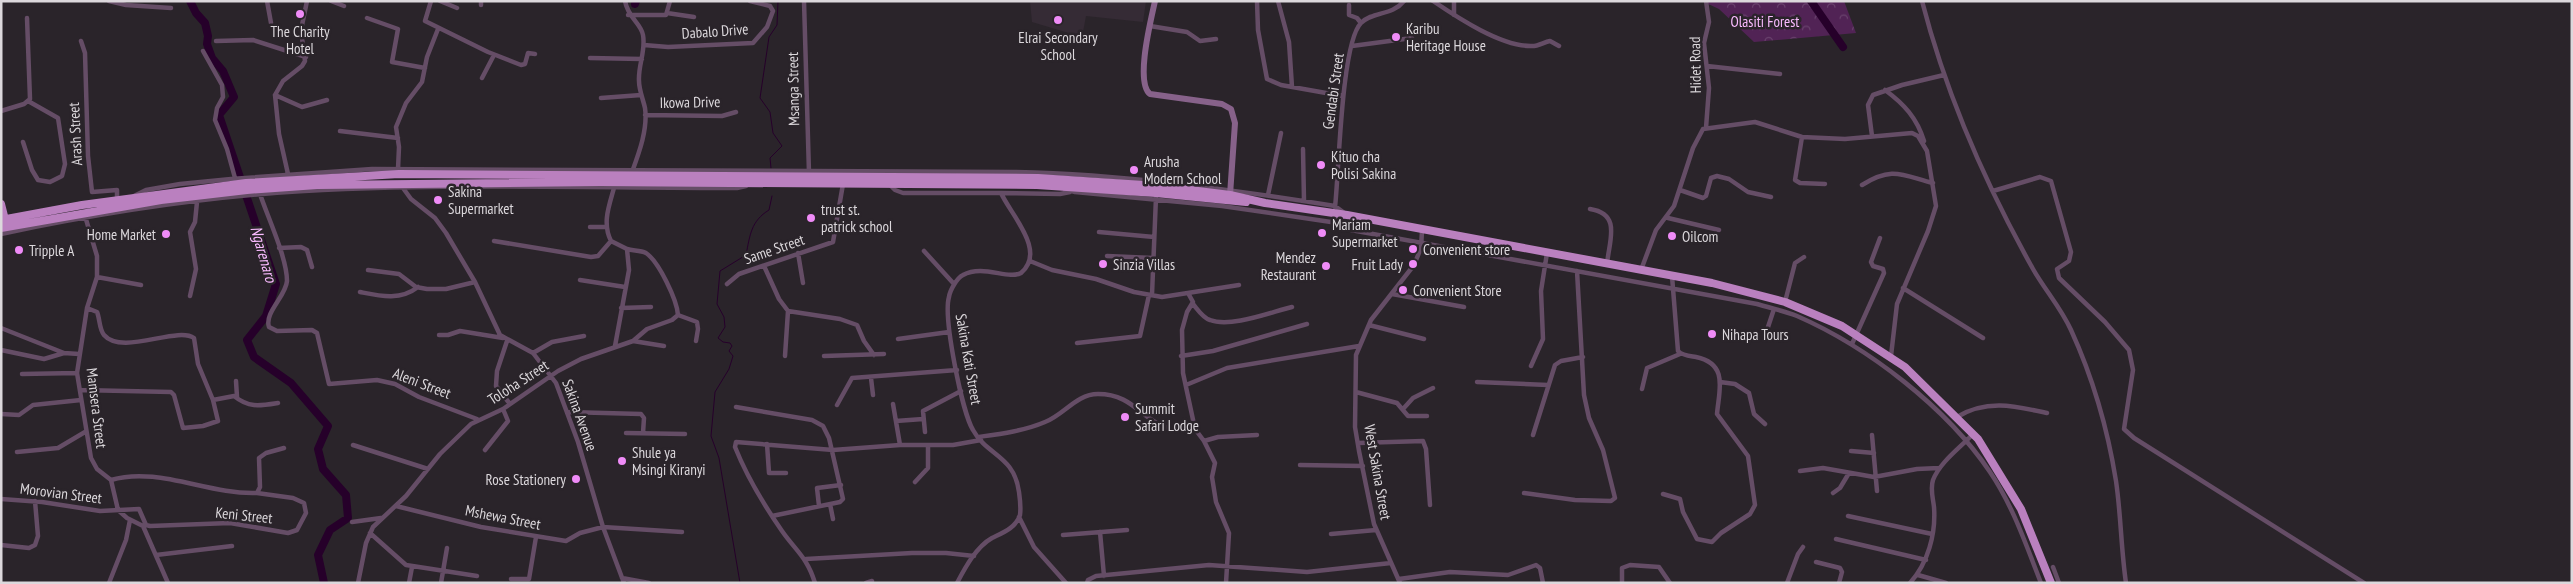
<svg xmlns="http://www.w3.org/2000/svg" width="2573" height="584" font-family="'PT Sans Narrow',sans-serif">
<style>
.built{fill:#352b35}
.forest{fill:url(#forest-crowns)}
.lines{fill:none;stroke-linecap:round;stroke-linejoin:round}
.stream{stroke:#26002a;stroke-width:1}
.river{stroke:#26002a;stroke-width:8}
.street{stroke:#654d66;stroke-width:4.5}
.secondary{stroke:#87628a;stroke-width:6}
.highway{stroke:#ba80bf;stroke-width:8}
.poi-dot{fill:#ef8bf7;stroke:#2a242a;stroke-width:2}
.labels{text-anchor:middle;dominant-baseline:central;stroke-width:5;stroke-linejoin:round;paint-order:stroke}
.park-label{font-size:15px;fill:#fabbff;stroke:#2a242a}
.poi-label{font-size:15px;fill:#dcd8dc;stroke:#2a242a;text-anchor:start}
.street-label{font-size:15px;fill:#dcd8dc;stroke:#2a242a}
.water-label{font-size:16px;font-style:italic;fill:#fabbff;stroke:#2a242a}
</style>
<defs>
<pattern id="forest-crowns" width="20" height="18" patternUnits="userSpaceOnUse" patternTransform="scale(1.25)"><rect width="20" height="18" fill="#512355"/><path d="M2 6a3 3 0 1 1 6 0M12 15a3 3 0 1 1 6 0" fill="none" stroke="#69426d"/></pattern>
</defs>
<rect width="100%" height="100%" fill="#2a242a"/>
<path class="built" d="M1030,1H1146L1143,22L1086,16L1082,37L1032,22Z"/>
<path class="forest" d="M1702,1H1844L1856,33L1754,42L1719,9Z"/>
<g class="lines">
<path class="stream" d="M771,168L770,158L782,146L773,133L770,112L760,98L769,37L777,25L778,1
M740,583L719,458L711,436L715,392L729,369L733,356L729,351L732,346L730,343L723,342L718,338L725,327L724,317L717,304L720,271L746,255C750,235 751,221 769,210L772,196"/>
<path class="river" d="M190,1L196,13L205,23L208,36L207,44L212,58L223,71L234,97L219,115L276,284L266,316L247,340L254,357L291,383L328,426L318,449L323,469L346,495L348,518L330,530L318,555L324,583
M1811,1L1843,47
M635,4L636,1"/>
<path class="street" d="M109,1L126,5L171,8
M267,1L271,23
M331,1L344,6
M431,1L425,21L488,52L521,65L525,64L528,53L535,54
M440,1L457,8
M625,1C628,18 641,23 643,35C646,51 638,65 639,81C639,90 643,99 645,108C648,129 639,153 632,172
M804,1L809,173
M1257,1L1258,30L1267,79L1281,85L1343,96
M1278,1L1289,42L1292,87
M1433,1C1458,18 1502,47 1532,46C1539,46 1544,42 1550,41L1559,46
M1922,1C1946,94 1986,185 2033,269C2045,290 2061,308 2071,330C2092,376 2108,431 2116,481C2121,515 2121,549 2126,583
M481,5V1
M1349,5V15L1357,18L1361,23
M667,13L694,17
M628,15H666L670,1
M1454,15V1
M367,18L398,29L392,62L425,68
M1150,26L1187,32L1200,41L1216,39
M81,41L85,53L88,156L92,192L117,190V200
M216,41L253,40L306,57
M644,45L668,47L753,43L767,27L773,11L770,6L750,1
M1352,46L1412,38
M203,51L222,85L223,97L217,108L215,120L227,149L235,178
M590,58L642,59
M1707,66L1780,74
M482,78L494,55
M1885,90C1904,104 1917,118 1924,141
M275,95L302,107L327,100
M601,98L641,95
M1,111L24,104L30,99L27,18
M645,115L722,116L736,112
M1706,128L1709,88L1704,43L1709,22L1706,1
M340,131L398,138
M1872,136L1868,105L1873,95L1902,85L1944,75
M1802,137L1795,180L1800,183L1825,184
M23,142L32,170L38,180L50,182L62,176L65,164L58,118L28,101
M1303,149L1304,201
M398,169L399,147L396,127L406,103L422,82L427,57L438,29
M288,174L279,134L275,95L283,81L302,66L305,61L301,30L307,1
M890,185L895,190L903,193H1001C1011,215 1047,251 1021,273C1008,280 983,264 963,275C957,278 950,290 949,297C943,317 962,412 973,430C987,456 1014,455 1019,492C1020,499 1021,508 1020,515C1016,528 1002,533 992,538C976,547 965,568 957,583
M1862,185C1892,166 1902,175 1933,183
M403,188L411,199L435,218L446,233L475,282L500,335L533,353L556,383L578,442L603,527L624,583
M614,188C609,206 602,223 611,241L627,249L629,270L615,346
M1680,190L1703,198L1706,196L1711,178L1717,176L1729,179L1748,192L1771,197
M1993,191L2040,177L2051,181L2071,252L2069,261L2057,269L2059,278L2105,322L2129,350L2133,370L2124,429L2134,438L2364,583
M1001,193L1060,194L1070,192
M260,194C268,218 287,258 287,281C286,296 264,313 269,327L277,331L312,330L317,333L329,384L377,380L395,384L419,397L477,419
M1268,195L1281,133
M134,196L146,190L180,184L231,179L372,169L1013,172C1122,174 1228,189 1335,206L1347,215L1331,222L1222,206L1075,192L1065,189
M1335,207C1339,174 1341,43 1361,23C1373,11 1392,16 1404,1
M1590,209C1622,214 1609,241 1607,264
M85,216L97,256V277L87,308L77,373L91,458L97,469L111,480L118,510L127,518L143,526L168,583
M1668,218L1719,230
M1332,221L1337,226L1351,230L1757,304C1770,308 1785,311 1797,316C1868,347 1947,408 1990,472C2013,506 2026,545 2041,583
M590,227H607
M1099,232L1154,237
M1,234C114,210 230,193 345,189C476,184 607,188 737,188L746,186
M494,241L591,257L598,256L611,241
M279,248L301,247L307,250L312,267
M924,251L954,284
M798,253L803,283
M1107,256L1153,258
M1030,261L1052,270L1096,279L1134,292L1162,297L1239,285
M764,266L779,299L788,311L840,319L857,325L864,341L874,355
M368,270L399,274L416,287L427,289H446L475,282
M1641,270L1656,230L1674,206L1693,148L1703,129L1755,122L1802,137L1845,139L1912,133L1918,136L1927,151L1936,206L1928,231L1897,304L1891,356
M97,277L141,285
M580,280L625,287
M727,284L739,274L833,242L843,184
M1903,288L1983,338
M360,292C380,296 400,301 418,287
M1188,293L1193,302L1187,312L1182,330L1183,373L1195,429L1204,441L1215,463L1212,477L1216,502L1229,533L1226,583
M1392,294L1464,307
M1152,295L1156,197
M190,296L196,269L190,232L195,222L197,202
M1785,302L1795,263L1804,257
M1193,304C1198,310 1203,318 1210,320C1231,328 1271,312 1292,307
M621,308L651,307
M678,315L697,322L698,329L696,341
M1369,325L1424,339
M1,328L64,353
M1766,333L1774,309
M439,335H448L460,331L503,338
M898,339L949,332
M507,341L497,371L496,386L510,404
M633,341L664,346
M1077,343L1140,336L1149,295
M1852,344L1884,273L1883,269L1873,266L1871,262L1880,238
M1,350L44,359L64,353L79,354
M533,353L552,342L584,336
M785,356L788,311
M824,356L884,354
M1181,356L1213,351L1307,324
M1531,366L1543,339L1541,291L1547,253
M22,374L77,373
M871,378L873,395
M236,381L237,397
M1477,382L1548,385
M1720,382L1735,384L1749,393L1754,414L1765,424
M1186,385L1227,368L1359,346
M1642,389L1647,368L1680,354
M80,390L171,392L174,395L183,428L203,426L218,421L213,400L198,364L194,338C177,326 122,356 104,335C99,329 100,319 97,312L87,308
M1356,392L1397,403L1408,416H1427
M213,400L234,396C249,408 259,406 278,403
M893,404L900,445
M837,405L852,378L957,370
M736,407L812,420L823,426L829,438L843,499L840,502L772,516
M1403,409L1413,398L1433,388
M567,412L641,414L644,418L643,433
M1,414L19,415L33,405L81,400
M1957,417C1987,399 2015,406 2047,413
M896,421L923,419
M925,432L923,411L961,391
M626,433L685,434
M1533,435L1555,365L1561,361L1583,357
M1872,435L1877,491
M978,437C1000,434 1024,431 1045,422C1064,415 1076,394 1098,394C1143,394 1143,436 1195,429
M1204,441L1218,437L1257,435
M1358,443L1423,441L1426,449L1430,505
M767,444L769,473H786
M353,445L428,469
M485,450L508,421L503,409
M1851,451L1874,453
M17,452L58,448L85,432
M1300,465L1363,466
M1800,471L1823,468L1874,477L1917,469L1939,468
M111,480C158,466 208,495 257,493L260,487L259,458L266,453L284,448
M915,482L928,468V445
M1524,493L1575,500L1611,501L1615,498L1603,450L1589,418L1584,395L1577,271
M1833,493L1840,488L1849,473
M1663,494L1680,499L1683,512L1697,539L1712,542L1721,533L1750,514L1755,505L1748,456L1717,414C1719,390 1729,364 1696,357C1690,356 1683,356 1678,351L1672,276
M1,499L42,502L100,511L139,509L146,525L150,526L230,523L288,533L297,530L306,513L304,503L293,498L257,493
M830,504L833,519
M396,506L481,527L566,541L580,533L603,527L682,532
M819,506L817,488L841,485
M1848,516L1932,534
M1019,517L1034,547L1066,583
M352,522L381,518
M1100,532L1104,576
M370,533L406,565L477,576
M1331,534L1376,530
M1063,535L1127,530
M1836,539L1926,560
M1,545L29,548L35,545L38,536L35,501
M156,555L232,546
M806,559L912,553H946L974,556
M1816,562L1840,568L1842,572L1839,583
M2053,567L2059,583
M1918,575L1946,583
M622,578L649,583
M511,579H529L536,537
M1399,579L1450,572L1508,575L1536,565L1540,568L1543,583
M109,583L126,540L130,520
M358,583L366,543L373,527L406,496L440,454L471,424L503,409L558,371L581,359L633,341L647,329L672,320L678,315C677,300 659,262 646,253C640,250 633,251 627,249
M409,583L412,567
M441,583L447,548
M815,583C807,557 796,551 782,531C764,505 747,477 735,447L736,442L833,450L900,445H953L981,440
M866,583L872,581
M1087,583L1088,580L1096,576L1209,565L1307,572L1391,563
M1400,583L1374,524L1359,451L1355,427L1356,355L1371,320L1414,265L1421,248L1422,231
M1622,583V568L1630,565L1659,567L1670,583
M1787,583L1798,554L1803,547
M1910,583C1928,563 1936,534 1934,507C1933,498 1930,489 1933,480C1940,462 1960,448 1973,434"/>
<path class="secondary" d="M1155,1C1151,20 1135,82 1150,94L1222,104L1231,109L1235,123L1230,195"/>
<path class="highway" d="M1,204L6,224
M1,220L82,205L246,183L399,174L1038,178L1158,186L1230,195L1265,203L1347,215L1712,283L1785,302L1842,326L1905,367L1978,439L2021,509L2051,583
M1,228L161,200L247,190L317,185L600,182L1037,185L1156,193L1246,202"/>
</g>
<g class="poi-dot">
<circle cx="300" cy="14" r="5"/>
<circle cx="1058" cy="20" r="5"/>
<circle cx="1396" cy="37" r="5"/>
<circle cx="1321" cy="165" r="5"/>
<circle cx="1134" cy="170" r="5"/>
<circle cx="438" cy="200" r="5"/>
<circle cx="811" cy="218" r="5"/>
<circle cx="1322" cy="233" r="5"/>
<circle cx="166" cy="234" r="5"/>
<circle cx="1672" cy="236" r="5"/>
<circle cx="1413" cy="249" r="5"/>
<circle cx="19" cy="250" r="5"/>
<circle cx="1103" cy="264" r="5"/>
<circle cx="1413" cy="264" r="5"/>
<circle cx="1326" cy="266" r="5"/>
<circle cx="1403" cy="290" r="5"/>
<circle cx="1712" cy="334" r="5"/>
<circle cx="1125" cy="417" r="5"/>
<circle cx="622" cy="461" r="5"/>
<circle cx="576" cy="479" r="5"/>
</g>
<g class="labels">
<g class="park-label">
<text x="1765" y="21">Olasiti Forest</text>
</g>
<g class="poi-label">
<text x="1406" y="28">Karibu<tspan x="1406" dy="17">Heritage House</tspan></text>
<text x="300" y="31" text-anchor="middle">The Charity<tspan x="300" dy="17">Hotel</tspan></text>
<text x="1058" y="37" text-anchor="middle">Elrai Secondary<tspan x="1058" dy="17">School</tspan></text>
<text x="1331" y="156">Kituo cha<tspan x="1331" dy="17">Polisi Sakina</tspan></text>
<text x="1144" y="161">Arusha<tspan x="1144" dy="17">Modern School</tspan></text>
<text x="448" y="191">Sakina<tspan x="448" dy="17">Supermarket</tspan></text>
<text x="821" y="209">trust st.<tspan x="821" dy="17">patrick school</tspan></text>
<text x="1332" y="224">Mariam<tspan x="1332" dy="17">Supermarket</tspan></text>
<text x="156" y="234" text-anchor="end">Home Market</text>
<text x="1682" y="236">Oilcom</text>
<text x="1423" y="249">Convenient store</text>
<text x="29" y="250">Tripple A</text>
<text x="1316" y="257" text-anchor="end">Mendez<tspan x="1316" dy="17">Restaurant</tspan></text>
<text x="1113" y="264">Sinzia Villas</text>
<text x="1403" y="264" text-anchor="end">Fruit Lady</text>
<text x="1413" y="290">Convenient Store</text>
<text x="1722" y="334">Nihapa Tours</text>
<text x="1135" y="408">Summit<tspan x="1135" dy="17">Safari Lodge</tspan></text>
<text x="632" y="452">Shule ya<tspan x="632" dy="17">Msingi Kiranyi</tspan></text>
<text x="566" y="479" text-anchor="end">Rose Stationery</text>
</g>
<g class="street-label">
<text transform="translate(715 31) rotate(-4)">Dabalo Drive</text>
<text transform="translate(1695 65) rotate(-91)">Hidet Road</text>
<text transform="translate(793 89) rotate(-91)">Msanga Street</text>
<text transform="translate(1333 91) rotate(-82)">Gendabi Street</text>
<text transform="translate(690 102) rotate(-1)">Ikowa Drive</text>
<text transform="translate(75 134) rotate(-93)">Arash Street</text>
<text transform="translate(774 249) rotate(-19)">Same Street</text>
<text transform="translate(969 359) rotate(80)">Sakina Kati Street</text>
<text transform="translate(518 382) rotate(-33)">Toloha Street</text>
<text transform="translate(422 383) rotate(21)">Aleni Street</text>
<text transform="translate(97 408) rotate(83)">Mamsera Street</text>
<text transform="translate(580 415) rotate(70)">Sakina Avenue</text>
<text transform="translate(1378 472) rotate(80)">West Sakina Street</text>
<text transform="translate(61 493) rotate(7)">Morovian Street</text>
<text transform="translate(244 515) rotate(6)">Keni Street</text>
<text transform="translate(503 517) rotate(11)">Mshewa Street</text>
</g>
<g class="water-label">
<text transform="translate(264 254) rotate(74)">Ngarenaro</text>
</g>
</g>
<rect width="2573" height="584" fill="none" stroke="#dcd8dc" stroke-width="5"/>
</svg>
